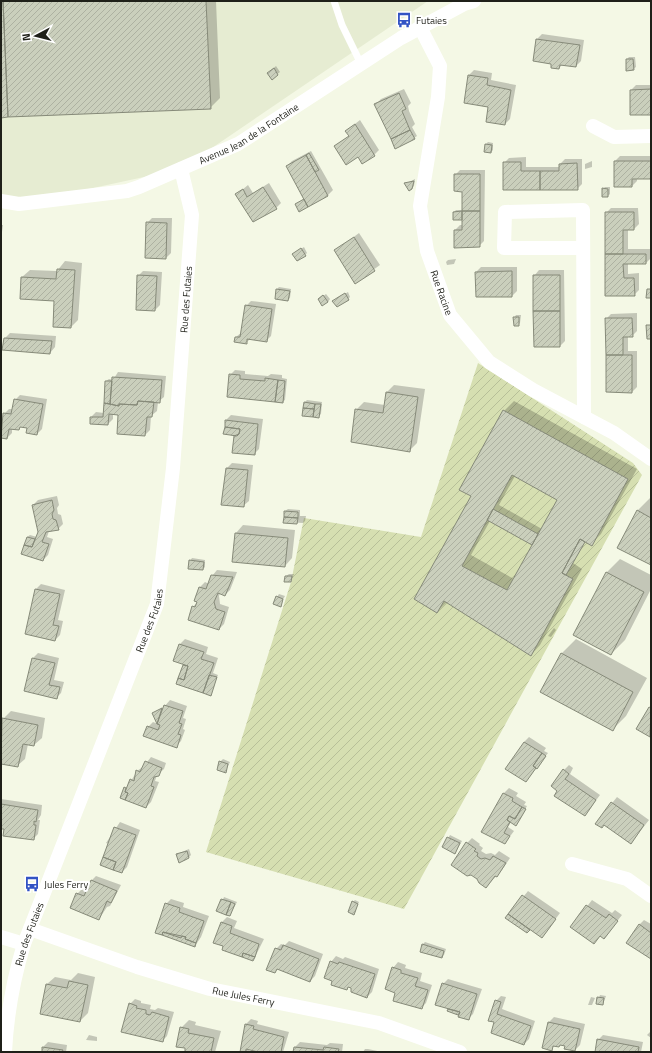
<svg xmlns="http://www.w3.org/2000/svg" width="652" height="1053" font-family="'Titillium Web',sans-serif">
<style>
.built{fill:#e6ecd2}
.garden{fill:url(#garden-furrows)}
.shadow{fill:#0003;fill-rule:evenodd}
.building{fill:url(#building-hatch);stroke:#868a79;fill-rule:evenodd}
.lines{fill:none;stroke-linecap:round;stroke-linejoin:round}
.lane{stroke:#fff;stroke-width:7}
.street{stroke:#fff;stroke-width:14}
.labels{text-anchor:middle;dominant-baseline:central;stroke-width:4;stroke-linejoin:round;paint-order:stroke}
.poi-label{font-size:10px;fill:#1f2019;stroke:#fff;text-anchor:start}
.street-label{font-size:10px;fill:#1f2019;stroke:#fff}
</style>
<defs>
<pattern id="garden-furrows" width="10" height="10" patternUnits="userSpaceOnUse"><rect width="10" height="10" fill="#d6dfb1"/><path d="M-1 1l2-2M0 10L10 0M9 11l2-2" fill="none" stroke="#b7bf98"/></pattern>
<pattern id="building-hatch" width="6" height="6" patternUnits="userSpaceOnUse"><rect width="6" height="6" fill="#cacfbc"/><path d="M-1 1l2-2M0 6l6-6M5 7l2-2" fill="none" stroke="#adb1a1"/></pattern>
</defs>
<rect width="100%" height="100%" fill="#f4f8e5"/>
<path class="built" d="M1,1H428L181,169L19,204L1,200Z"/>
<path class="garden" d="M478,363L633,463L642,475L404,909L206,852L291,582L304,518L421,537Z"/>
<path class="shadow" d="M1,1H216L220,98L210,108L1,117Z
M542,34L584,40L581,61L576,66L563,64L559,68L552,63L534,60L537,39Z
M629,57H635L636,67L633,69L627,59Z
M276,66L280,72L272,78L268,73Z
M474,70L492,73L491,80L516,85L510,119L505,124L490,106L469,75Z
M636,85H651V114L631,90Z
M404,89L411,103L408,106L409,111L415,124L412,127L417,136L414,138L376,104L381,99Z
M360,120L379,150L374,155L358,156L335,146L350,135L346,131Z
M488,142L493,143V150L491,152L486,144Z
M311,151L333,190L328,195L300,211L296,204L305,199L287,166L292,161Z
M620,156H651V178H637V181L632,186L615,161Z
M526,157V167H560V164L565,159H582V184L577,189H504V163L509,158Z
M592,161V167L585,169V164Z
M460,170H485L484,241L479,246L455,230L460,225H463V217L454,212L456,210H463V191L455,175Z
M415,179L414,186L412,188L405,184Z
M269,183L281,203L276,208L236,195L248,185L253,193Z
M605,187H610V194L608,196L603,189Z
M611,208H638L639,224L634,229H628V249H651V258L646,263H628V274L639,273V290L634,295H606V213Z
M152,218H172L171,253L166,258L147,223Z
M1,225H3L1,239Z
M359,233L380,265L355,283L335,251Z
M304,247L307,253L305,255L293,254Z
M456,259L454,264L447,265L446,262L448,260Z
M65,261L82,263L78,320L71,327L55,300L22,277L30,270L57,271Z
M481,267H517V291L512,296L476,272Z
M539,270H564L565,341L560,346L534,276Z
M143,271L162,272L160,305L155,310L137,309L138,276Z
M279,287L291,289L290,298L288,300L277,289Z
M348,292L350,297L348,299H336Z
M326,294L330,299L328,302L319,299Z
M251,301L276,304L271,336L266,341L251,338L246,343L236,337L242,332L246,306Z
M637,313V331L632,336H628V351H637V387L632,392L606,319L611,314Z
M516,315H521L520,323L518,325L514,318Z
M10,333L56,336L55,347L50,353L5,338Z
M235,370L245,371V374L268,376L271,374L282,375V378L287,379L285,400L282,402L230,375Z
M118,372L166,376L164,397L158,402L157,411L151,416L150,430L145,435L119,414L113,413V419L108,424L91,417L96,412L104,413L106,381L109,379L113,380Z
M394,385L425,389L417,443L410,450L356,410L364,402L385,405L386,393Z
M20,395L47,399L42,429L37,434L28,427L22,426L18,429L12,428V433L7,438L1,437L4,414L9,409H13L15,400Z
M307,400L322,402L321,414L318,417L303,415L305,402Z
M514,401L637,469L601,534L591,544L585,541L573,563L582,569L540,645L531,655L447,602L437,612L472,496L504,411ZM515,476L558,499L542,529L499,505ZM490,521L532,544L535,541L514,579L471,555Z
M231,415L263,419L259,449L254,454L236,435L226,428V420Z
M232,463L253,465L249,501L243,506L227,468Z
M57,496L59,505L57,508L58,514L61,515L63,524L58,529L49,531L47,537L53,539L48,555L43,560L22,553L27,537L30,535L37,537L39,532L33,505L38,500Z
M651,497V564L637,511Z
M288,509L300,510V516H306L305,521L303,523L284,522L285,511Z
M243,525L295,530L292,558L285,566L233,561L236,533Z
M192,558L205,560V567L203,569L190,561Z
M620,559L651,575V589L625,640L611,654L607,572Z
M217,570L237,572L230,590L225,595L220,593L219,596L220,604L229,607L224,624L219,629L193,607L198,601L200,587L205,582L209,584L212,576Z
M289,574H294L291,581L286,576Z
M41,584L65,590L58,620L63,621L60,635L55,640L26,633L36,589Z
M279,594L285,596L280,605L277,597Z
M554,628L556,630L551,637L548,636Z
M185,639L208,647L206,654L218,658L213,673L218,675L210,695L177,684L184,664L174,660L180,644Z
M576,639L647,678L626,716L612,730L541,691L562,653Z
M38,653L59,658L54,680L64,682L61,693L56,698L33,658Z
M170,700L187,706L183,718L186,719L183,729L185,730L181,741L176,746L148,727L153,722L158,724L153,713L164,707Z
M651,706V735L637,728Z
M11,711L45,718L42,738L34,745L28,744L25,759L17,766L1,763V729L3,719Z
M529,737L546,748L544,751L548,753L526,781L524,742Z
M151,757L166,763L164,769L157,775L155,781L159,782L151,802L146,807L121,797L125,788L128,786L137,771L144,766Z
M223,759L230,762L225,772L220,762Z
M569,765L573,768L570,774L600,795L585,815L558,790L564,770Z
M509,788L518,793L516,796L526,802L524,805L527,806L518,822H511L508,827L514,831L505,843L482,832L504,793Z
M617,797L649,820L631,843L605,824L596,823Z
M1,799L42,805L41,815L38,820H40L38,834L33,839L1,828Z
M120,822L140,830L127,867L122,872L109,844L106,843Z
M450,835L462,841L455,853L443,847Z
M472,838L480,844L479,845L483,848L481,851L486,854L491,853L495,855L499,851L510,858L502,870L486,887L467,843Z
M189,849L191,855L186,860L179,862L177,854Z
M96,876L121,885L110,906L107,907L99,919L77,894L82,889L87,891L91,881Z
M528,891L560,913L542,937L530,929L527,932L507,917Z
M224,897L237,902L230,915L218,911Z
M171,899L184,903L183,907L209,916L201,937L195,946L156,932L166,904Z
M355,900L359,902L354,914L353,902Z
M592,900L612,913L615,910L622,915L604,938L601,935L594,943L571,927Z
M227,917L237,921L234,928L264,939L255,957L214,942L222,922Z
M644,920L651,924V958L639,925Z
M289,941L323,954L315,976L310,981L278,969L275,972L276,949L281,944L285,945Z
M425,942L446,949L444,955L441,957L423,944Z
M336,956L343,959L345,957L379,969L372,992L367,997L349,986L346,989L333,980L331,962Z
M398,962L406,965L405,968L422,973L420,981L432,985L426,1003L421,1008L393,968Z
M78,973L95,977L88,1013L80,1021L47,984L55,977L71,980Z
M448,979L482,989L473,1014L468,1019L449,1011L450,1008L443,984Z
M600,995L606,996L603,1004L597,1003Z
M501,996L506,997L502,1009L535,1021L529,1039L524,1044L495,1022L496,1001Z
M591,997L595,998L592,1005H588Z
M135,999L141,1001V1003L151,1005L150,1009L155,1010L158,1008L174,1012L167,1036L162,1041L130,1004Z
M554,1017L585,1024L580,1045L575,1050L561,1044L559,1046L555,1045L551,1050L549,1022Z
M251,1019L258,1021L257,1024L289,1032L283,1052L250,1050L247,1052H241L246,1024Z
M189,1020L196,1022L195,1025L221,1031L215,1052H186L187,1048L181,1028Z
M651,1031V1038L647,1035Z
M89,1035L97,1037V1041L86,1040Z
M603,1035L643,1042L641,1052H596L598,1040Z
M48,1042L67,1045L66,1052H43V1047Z
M300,1042L327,1045L330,1043L343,1044L342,1052H294L295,1047Z
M365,1049H368L382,1052H363Z"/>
<path class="building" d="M1,1H3L8,117L1,118Z
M3,1H206L211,109L8,117Z
M536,39L580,45L576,67L560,65L559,69L551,68V64L533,61Z
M626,59H633L634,70L626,71Z
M274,68L278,75L272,80L267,73Z
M468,75L488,78L487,85L511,90L505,125L486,122L488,107L464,103Z
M651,89V115H630V90Z
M399,93L406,109L402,111L410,130L391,139L374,104Z
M355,124L375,156L362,164L358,157L346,165L334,146L349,136L345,131Z
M410,130L415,139L395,149L391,139Z
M485,144L492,145L491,153L484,152Z
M309,153L319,170L315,172L306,155Z
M306,155L328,196L308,207L286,166Z
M614,161H651V179H632V187H614Z
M503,162H521V171H540V190H503Z
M577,163L578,190H540V171H559V164Z
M454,174H480V211H462V192L454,191Z
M414,181L412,189L409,191L404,183Z
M263,187L277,209L253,222L235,194L243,189L247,197Z
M602,188L608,189V197H602Z
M304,199L308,207L299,212L295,204Z
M462,211V220H453V212Z
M462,211H480V247L454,248V230H462Z
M605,212H634V230H623V254H605Z
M146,222L167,223L166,259L145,258Z
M354,237L375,271L355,284L334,250Z
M301,248L306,256L297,261L292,254Z
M605,254H646V264H623L624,278H634L635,296H605Z
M57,269L75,270L71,328L53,327L54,301L20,299L21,277L56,279Z
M512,271V297H476L475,272Z
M137,275L157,276L155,311L136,310Z
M533,275H560V311H533Z
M276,289L290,291L288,301L275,299Z
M647,289H651V298H646Z
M345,293L349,300L337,307L332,301Z
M323,295L328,302L322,306L318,299Z
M245,305L272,309L267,342L247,339V344L234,342L235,337H240Z
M533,311H560V347H534Z
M513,317H519V326H514Z
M605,318H632L633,337H623V355H606Z
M646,325H651V339H647Z
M4,338L52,341L50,354L2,350Z
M606,355H632V393L606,392Z
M229,374L240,375V379L265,381V378L278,380L275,402L227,397Z
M112,377L162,380L160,403L138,401L137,405L119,404V406L110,404Z
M278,380L285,381L283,403L275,402Z
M105,381H112L110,404L104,403Z
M386,392L418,397L410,452L351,442L355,409L383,413Z
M14,399L43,404L37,435L26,433L27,428L20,427L19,430L9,429L7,439L1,438L3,413L11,414Z
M138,401L154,402L152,417H147L145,436L117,434L118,415L109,414L108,425L90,424V417H103L104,403L119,406V404L137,405Z
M304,402L315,404L314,409L303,408Z
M315,404H321L319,418L313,417Z
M303,408L314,409L313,417L302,416Z
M503,410L628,479L592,546L580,539L562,573L573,579L531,656L444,601L437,613L414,599L471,496L459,490ZM512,475L557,500L507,590L462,566Z
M225,420L258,424L255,455L232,453L234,436L239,434L240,429L225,427Z
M225,427L240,429L239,434L237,436L223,434Z
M226,468L248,470L244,507L221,505Z
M52,500L54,510L52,514L53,519L56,520L59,530L46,532L42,542L49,544L43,561L21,554L24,545L32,547L38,532L32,505Z
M493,509L538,534L532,545L487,520Z
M637,510L651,518V565L617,548Z
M284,511L298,512V518L284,517Z
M284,517L298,518L297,524L283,523Z
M235,533L288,538L285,567L232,562Z
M27,537L35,539L32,547L24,545Z
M580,539L585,542L566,575L562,573Z
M189,560L204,562L203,570L188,569Z
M606,572L644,592L611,655L573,635Z
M211,575L233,577L225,596L218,593L214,602L216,609L225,612L219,630L188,620L192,606L195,607L197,602L194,601L199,587L206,589Z
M285,576H292L291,582H284Z
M35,589L60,594L53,625L59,626L55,641L25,634Z
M276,596L283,599L281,607L273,604Z
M179,644L204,652L201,659L214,663L203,693L176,684L178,678L184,680L188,666L173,661Z
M561,653L633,692L613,731L540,692Z
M32,658L55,663L49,685L60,687L57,699L24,691Z
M183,665L188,666L184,680L178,678Z
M209,675L217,677L211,696L203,693Z
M164,705L183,711L179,723L182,724L178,734L181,735L177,748L143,736L147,726L158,730L160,725L157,724Z
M649,707L651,708L650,737L636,729Z
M162,708L157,724L152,713Z
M2,718L38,725L34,746L23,744L18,767L1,764Z
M524,742L542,753L533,766L536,768L526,782L505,769Z
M542,753L546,756L537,769L533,766Z
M145,761L162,768L159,776L154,777L151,786L154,787L146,808L125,800L128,793L125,792L130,779L134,781L136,770L140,772Z
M219,761L228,764L226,773L217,770Z
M563,769L569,774L565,779L596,800L585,816L554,796L557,791L551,786Z
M124,787L126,788L125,792L128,793L125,800L120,798Z
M503,793L513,798L512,801L522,807L515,819L509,816L507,820L510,822L504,833L510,836L505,844L481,832Z
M611,802L644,825L631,844L604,825L602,828L595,824Z
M1,804L38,810L36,822L34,821V825H36L34,840L3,836L4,829H1Z
M522,807L526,809L516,826L507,820L509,816L515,819Z
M114,827L136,835L122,873L113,870L116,862L103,857Z
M447,837L460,843L455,854L442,847Z
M466,842L476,849L474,851L478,853L477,856L481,859L485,858L490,860L493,856L506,863L497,877L495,876L486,888L479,883L477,879L471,875L467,876L451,865Z
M187,851L189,858L179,863L176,854Z
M103,857L116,862L113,870L100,865Z
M91,880L117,891L111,903L107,901L99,920L70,908L76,893L84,896Z
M522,895L556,919L542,938L508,914Z
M221,899L231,902L226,915L216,911Z
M352,901L358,904L354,915L348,912Z
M231,902L235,904L230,916L226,915Z
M165,903L180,908L179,912L204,921L196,943L185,939L186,937L182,936L181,938L163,932L162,935L155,933Z
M586,905L606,918L609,914L618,921L604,939L600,936L594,944L570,927Z
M508,914L530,930L527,933L505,918Z
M221,922L232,926L230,933L259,944L255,957L243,953L242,957L222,950L223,946L213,943Z
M639,924L651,933V959L626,943Z
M163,932L186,937L185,939L196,943L195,947L162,935Z
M422,944L444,951L442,958L420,952Z
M283,945L319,959L310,982L277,969L275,973L266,970L275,948L281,950Z
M243,953L255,957L253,961L242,957Z
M330,961L338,964L339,962L375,974L367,998L351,992V988L348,987L347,990L331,985L332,981L324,978Z
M392,967L401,970V973L418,978L415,986L428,990L422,1009L393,1001L395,993L385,989Z
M69,981L88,985L80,1022L40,1014L46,984L67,988Z
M442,983L477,994L469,1020L458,1017L460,1012L435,1005Z
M597,997L604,998L603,1005L596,1004Z
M495,1000L501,1002L497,1014L531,1026L524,1045L491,1033L494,1022L488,1021Z
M129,1003L137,1006L136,1008L146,1010V1014L150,1015L152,1012L169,1017L163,1042L121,1032Z
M448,1009L460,1012L458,1015L447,1011Z
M548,1022L580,1029L575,1051L564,1049L565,1046L560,1045L559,1047L553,1046L552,1051L542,1048Z
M245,1024L254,1026L253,1029L284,1037L281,1052H258L246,1049V1052H240Z
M180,1027L189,1029L188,1033L214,1038L211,1052H185V1048L176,1047Z
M597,1039L639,1047L638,1052H595Z
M42,1047L63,1050L62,1052H42Z
M294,1047L323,1050L324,1047L339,1049L338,1052H293Z"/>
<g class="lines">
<path class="lane" d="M334,1L342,25L361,64"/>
<g class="street">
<path id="s1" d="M420,27L440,66L438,97L420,206L427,251L450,315L489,362L533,390L614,433L651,459"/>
<path d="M593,126L614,137L651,136"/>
<path id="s2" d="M1,201L19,204L127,191L139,187L238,144L401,38L464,4L474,1"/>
<path d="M583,248H504L505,212L583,210L584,417"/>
<path d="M572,864L627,879L651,896"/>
<path id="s3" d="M30,929L137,967L210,989L379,1023L460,1052"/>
<path d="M1,937L24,944"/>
<path id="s4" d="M5,1052C7,1014 13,980 24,944L157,604L173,468L192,215L181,169"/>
</g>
</g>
<defs>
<g id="bus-bare" transform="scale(1.2)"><path d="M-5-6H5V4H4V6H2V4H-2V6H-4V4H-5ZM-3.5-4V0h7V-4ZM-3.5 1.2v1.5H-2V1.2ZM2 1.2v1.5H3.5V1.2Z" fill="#3253c4" stroke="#fff" stroke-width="2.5" paint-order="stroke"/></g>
</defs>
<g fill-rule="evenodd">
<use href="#bus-bare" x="404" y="20"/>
<use href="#bus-bare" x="32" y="884"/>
</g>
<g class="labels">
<g class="poi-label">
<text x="416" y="20">Futaies</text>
<text x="44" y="884">Jules Ferry</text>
</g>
<g class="street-label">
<text stroke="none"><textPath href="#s2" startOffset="262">Avenue Jean de la Fontaine</textPath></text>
<text stroke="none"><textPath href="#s1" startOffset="275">Rue Racine</textPath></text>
<text stroke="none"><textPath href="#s4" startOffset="781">Rue des Futaies</textPath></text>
<text stroke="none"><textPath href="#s4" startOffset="457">Rue des Futaies</textPath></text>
<text stroke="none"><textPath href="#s4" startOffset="121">Rue des Futaies</textPath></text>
<text stroke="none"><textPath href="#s3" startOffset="224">Rue Jules Ferry</textPath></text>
</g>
</g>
<rect width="652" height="1053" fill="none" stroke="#1f2019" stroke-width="4"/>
<g transform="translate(36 36) rotate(263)" stroke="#ffffff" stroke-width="3" paint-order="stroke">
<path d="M0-3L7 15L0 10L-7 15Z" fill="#1f2019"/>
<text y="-6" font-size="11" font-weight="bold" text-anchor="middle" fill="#1f2019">N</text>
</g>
</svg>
